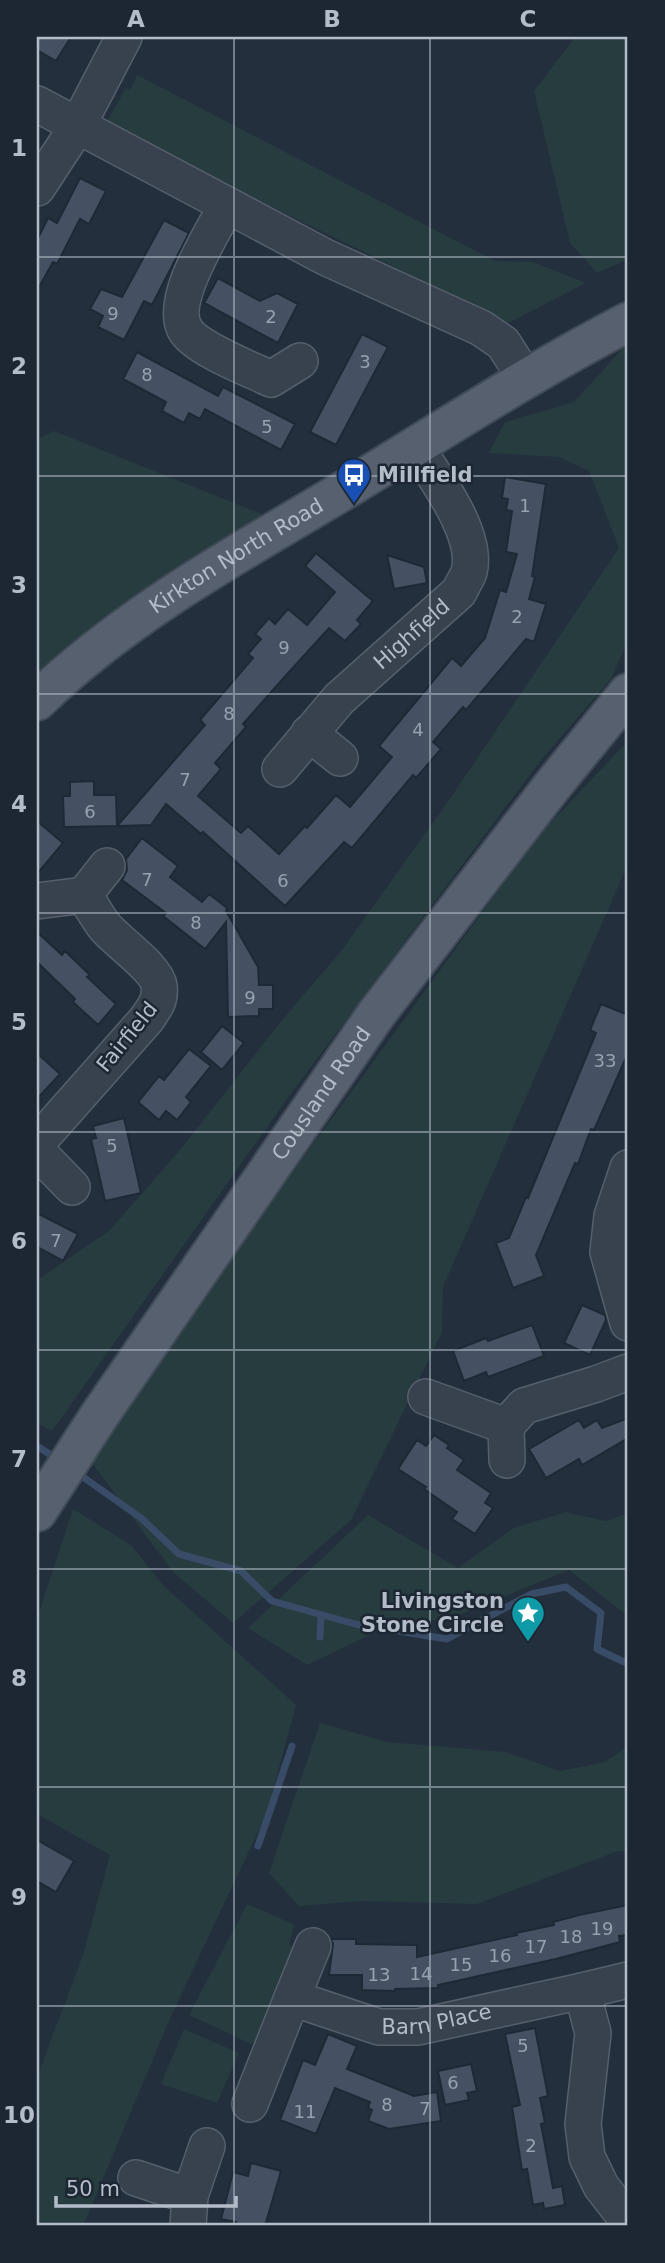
<svg xmlns="http://www.w3.org/2000/svg" width="665" height="2263" font-family="'DejaVu Sans',sans-serif">
<style>
.green{fill:#263c3f}
.lines{fill:none;stroke-linecap:round;stroke-linejoin:round}
.stream{stroke:#394c67;stroke-width:7}
.building{fill:#455162;stroke:#1f2835;stroke-width:2}
.minor-casing{stroke:#565f6c;stroke-width:38}
.major-casing{stroke:#414a57;stroke-width:42}
.minor{stroke:#38414e;stroke-width:35}
.major{stroke:#56606e;stroke-width:38}
.grid{fill:none;stroke:#b4bcc9;stroke-width:2;stroke-opacity:0.55}
.labels{text-anchor:middle;dominant-baseline:central;stroke-width:5;stroke-linejoin:round;paint-order:stroke}
.number-label{font-size:18px;fill:#98a1af}
.poi-label{font-size:21px;font-weight:bold;fill:#b4bcc9;stroke:#1d2633;text-anchor:start}
.street-label{font-size:21px;fill:#b4bcc9;stroke:#1d2633}
.neatline{fill:none;stroke:#b4bcc9;stroke-width:2.5}
.grid-label{font-size:23px;text-anchor:middle;font-weight:bold;fill:#b4bcc9}
</style>
<rect width="100%" height="100%" fill="#242f3e"/>
<path class="green" d="M575,37H628V259L597,273L570,243L534,91Z
M137,75L495,261L533,262L586,283L508,323L105,125L126,88L130,90Z
M628,345V641L611,679L541,760L292,1092L52,1431L37,1423V1280L110,1230L180,1150L282,1020L342,950L445,806L619,548L589,471L559,457L489,453L505,422L574,402L623,348Z
M54,431L274,519L37,680V439Z
M628,741V864L443,1287L442,1332L351,1520L233,1623L173,1572L86,1455L538,836Z
M73,1509L131,1545L163,1585L296,1705L267,1813L172,2014L83,2226H37V2077L83,1955L110,1855L37,1814V1619Z
M566,1512L606,1521L628,1513V1611L624,1613L569,1570L447,1620H401L307,1665L248,1628L368,1515L458,1568L514,1528Z
M320,1723L387,1742L506,1752L560,1771L605,1762L628,1746V1852L618,1851L477,1904L361,1901L299,1906L269,1873Z
M247,1904L295,1925L289,1944L300,1951L257,2039L251,2044L189,2015Z
M184,2029L239,2053L217,2103L161,2084Z"/>
<g class="lines">
<path class="stream" d="M37,1446L57,1459
M76,1472L141,1518L179,1554L241,1571L272,1601L355,1624L447,1639L531,1594L566,1587L601,1613L597,1649L624,1662L628,1659
M320,1637L321,1615
M258,1846L292,1746"/>
</g>
<path class="building" d="M37,37H71L56,61L37,50Z
M80,178L106,191L89,224L80,219L57,264L53,262L37,291V240L48,218L57,223Z
M164,220L189,233L152,305L144,301L124,340L98,327L103,316L90,309L101,289L122,297Z
M218,278L260,301L277,293L298,304L278,343L204,303Z
M362,334L388,347L336,445L310,432Z
M137,352L218,396L223,387L295,424L281,450L205,409L200,419L189,413L184,423L162,411L166,402L123,379Z
M505,477L546,484L532,576L535,577L529,599L546,604L534,642L526,639L466,710L463,707L433,742L441,749L416,778L413,775L352,848L344,842L285,906L203,832L201,834L166,804L151,825L117,826L205,725L200,720L253,658L248,654L261,639L255,634L269,618L275,624L288,609L307,625L335,592L305,566L316,553L373,601L357,620L361,624L345,641L329,628L280,682L243,724L246,727L215,763L221,769L198,796L241,833L248,826L279,854L305,826L307,828L336,795L350,807L392,757L379,746L452,658L461,666L485,638L500,590L506,592L517,554L506,552L512,511L506,510L508,499L502,498Z
M387,555L424,567L427,583L394,589Z
M94,781V795H116L117,826L64,827L63,796H70V782Z
M37,821L63,843L37,874Z
M142,838L178,866L170,877L202,902L209,894L227,908L226,911L258,967L259,985H273V1009H259V1016L228,1017L226,922L205,949L163,916L166,913L122,880L127,870L126,859Z
M37,932L62,955L65,951L90,975L87,977L116,1004L98,1025L73,1002L75,999L37,962Z
M601,1004L628,1015V1053L594,1130L591,1129L578,1164L575,1163L536,1255L544,1276L513,1288L496,1243L509,1238L526,1197L528,1198L596,1033L590,1030Z
M222,1026L244,1043L222,1070L201,1052Z
M189,1049L211,1066L186,1097L191,1102L177,1120L166,1111L159,1120L138,1102L159,1076L164,1080Z
M37,1053L60,1074L37,1099Z
M124,1118L141,1193L105,1201L91,1139L96,1138L93,1126Z
M37,1213L78,1234L63,1261L37,1247Z
M582,1305L605,1315L606,1320L590,1355L564,1343Z
M532,1325L544,1356L488,1377L486,1372L464,1381L453,1351L486,1338L488,1341Z
M628,1418V1438L582,1465L579,1459L546,1478L529,1449L579,1420L584,1428L597,1420L602,1428Z
M434,1435L449,1445L447,1448L464,1460L457,1470L491,1493L485,1503L493,1508L475,1534L452,1519L457,1512L424,1489L426,1487L398,1469L417,1440L426,1446Z
M37,1840L74,1861L56,1892L37,1881Z
M628,1905V1935L619,1936L620,1942L556,1959L438,1985V1988L395,1989V1991L362,1990V1975H329L333,1944L331,1939H356V1944L417,1945V1957L517,1935L516,1933L554,1925L553,1922L579,1915Z
M535,2028L548,2096L540,2098L545,2123L541,2124L553,2188L562,2186L565,2205L544,2209L543,2203L533,2205L527,2169L522,2170L512,2107L520,2105L505,2034Z
M328,2034L357,2046L347,2069L414,2096L437,2092L441,2121L389,2129L368,2121L372,2110L368,2108L370,2102L335,2088L316,2134L280,2120L303,2060L315,2065Z
M471,2064L477,2091L467,2093L469,2100L445,2105L438,2071Z
M251,2163L281,2171L265,2226H235L236,2222L221,2219L233,2172L248,2176Z"/>
<g class="lines">
<g class="minor-casing">
<g id="minor">
<path d="M37,104L325,257L481,328L503,343L526,379"/>
<path d="M37,188L77,127L124,37"/>
<path d="M226,207C212,233 167,303 186,331C198,349 250,369 271,379L300,361"/>
<path d="M309,733L340,758"/>
<path id="s1" d="M280,769L339,699L459,592C462,585 467,578 469,572C479,534 435,478 416,447"/>
<path d="M84,895L107,866"/>
<path d="M37,901L84,895C91,905 97,917 105,927C118,942 157,969 159,986C161,1001 154,1008 146,1020L37,1143"/>
<path d="M37,1151L72,1187"/>
<path d="M628,1168L612,1216L608,1252L628,1323"/>
<path d="M426,1397L506,1426L524,1406L596,1384L628,1372"/>
<path d="M506,1426L507,1460"/>
<path d="M582,1991L628,1980"/>
<path d="M292,1998L313,1946"/>
<path id="s2" d="M250,2104L292,1998L379,2027H418L582,1991L593,2033L583,2124L587,2157L601,2186L628,2221"/>
<path d="M136,2178L190,2196"/>
<path d="M188,2226L190,2196L207,2146"/>
</g>
</g>
<g class="major-casing">
<g id="major">
<path id="s3" d="M37,701C127,614 239,553 346,489C440,432 531,372 628,322"/>
<path id="s4" d="M37,1512L99,1416L377,1013L553,785L628,693"/>
</g>
</g>
<use href="#minor" class="minor"/>
<use href="#major" class="major"/>
</g>
<path class="grid" d="M234,37V2226M430,37V2226M37,257H628M37,476H628M37,694H628M37,913H628M37,1132H628M37,1350H628M37,1569H628M37,1787H628M37,2006H628"/>
<defs>
<g id="bus-pin" transform="scale(1.75)"><path d="M0 17L-7.5 6A9.5 9.5 0 1 1 7.5 6Z" fill="#1a4fb4" stroke="#1d2633"/><path d="M-5-6H5V4H4V6H2V4H-2V6H-4V4H-5ZM-3.5-4V0h7V-4ZM-3.5 1.2v1.5H-2V1.2ZM2 1.2v1.5H3.5V1.2Z" fill="#fff"/></g>
<g id="sight-pin" transform="scale(1.75)"><path d="M0 17L-7.5 6A9.5 9.5 0 1 1 7.5 6Z" fill="#0f9aa8" stroke="#1d2633"/><path d="M0-6L1.8-2.2L6-1.7L2.9 1.2L3.7 5.4L0 3.3L-3.7 5.4L-2.9 1.2L-6-1.7L-1.8-2.2Z" fill="#fff"/></g>
</defs>
<g fill-rule="evenodd">
<use href="#bus-pin" x="354" y="475"/>
<use href="#sight-pin" x="528" y="1613"/>
</g>
<g class="labels">
<g class="number-label">
<text x="113" y="313">9</text>
<text x="271" y="316">2</text>
<text x="365" y="361">3</text>
<text x="147" y="374">8</text>
<text x="267" y="426">5</text>
<text x="525" y="505">1</text>
<text x="517" y="616">2</text>
<text x="284" y="647">9</text>
<text x="229" y="713">8</text>
<text x="418" y="729">4</text>
<text x="185" y="779">7</text>
<text x="90" y="811">6</text>
<text x="147" y="879">7</text>
<text x="283" y="880">6</text>
<text x="196" y="922">8</text>
<text x="250" y="997">9</text>
<text x="605" y="1060">33</text>
<text x="112" y="1145">5</text>
<text x="56" y="1240">7</text>
<text x="602" y="1928">19</text>
<text x="571" y="1936">18</text>
<text x="536" y="1946">17</text>
<text x="500" y="1955">16</text>
<text x="461" y="1964">15</text>
<text x="421" y="1973">14</text>
<text x="379" y="1974">13</text>
<text x="523" y="2045">5</text>
<text x="453" y="2082">6</text>
<text x="387" y="2104">8</text>
<text x="425" y="2108">7</text>
<text x="305" y="2111">11</text>
<text x="531" y="2145">2</text>
</g>
<g class="poi-label">
<text x="378" y="475">Millfield</text>
<text x="504" y="1601" text-anchor="end">Livingston<tspan x="504" dy="24">Stone Circle</tspan></text>
</g>
<g class="street-label">
<text stroke="none"><textPath href="#s3" startOffset="247">Kirkton North Road</textPath></text>
<text stroke="none"><textPath href="#s1" startOffset="189">Highfield</textPath></text>
<text transform="translate(127 1037) rotate(-51)">Fairfield</text>
<text stroke="none"><textPath href="#s4" startOffset="506">Cousland Road</textPath></text>
<text stroke="none"><textPath href="#s2" startOffset="264">Barn Place</textPath></text>
</g>
</g>
<rect width="665" height="2263" fill="none" stroke="#1d2633" stroke-width="77"/>
<path d="M56 2196v10h180v-10" fill="none" stroke="#b4bcc9" stroke-width="3.5"/>
<text x="66" y="2196" font-size="21" fill="#b4bcc9" stroke="#1d2633" stroke-width="5" paint-order="stroke">50 m</text>
<rect x="38" y="38" width="588" height="2186" class="neatline"/>
<g class="grid-label">
<text x="136" y="27">A</text>
<text x="332" y="27">B</text>
<text x="528" y="27">C</text>
<text x="19" y="156">1</text>
<text x="19" y="374">2</text>
<text x="19" y="593">3</text>
<text x="19" y="812">4</text>
<text x="19" y="1030">5</text>
<text x="19" y="1249">6</text>
<text x="19" y="1467">7</text>
<text x="19" y="1686">8</text>
<text x="19" y="1905">9</text>
<text x="19" y="2123">10</text>
</g>
</svg>
